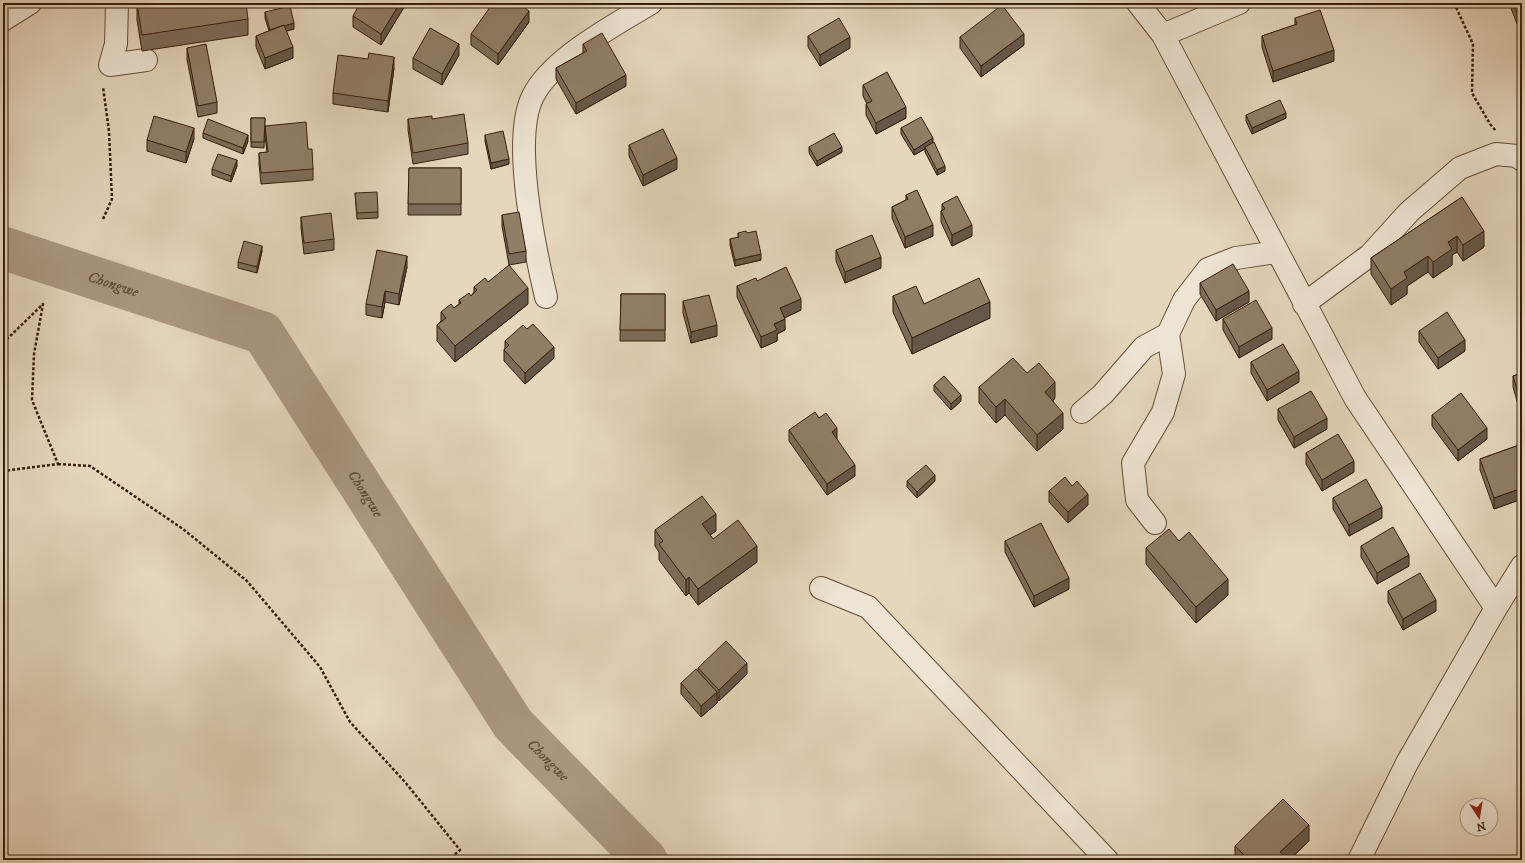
<svg xmlns="http://www.w3.org/2000/svg" width="1525" height="863" font-family="'IM FELL DW Pica',serif">
<style>
.lines{fill:none;stroke-linecap:round;stroke-linejoin:round}
.river{stroke:#aa9780;stroke-width:43}
.minor-casing{stroke:#624c37;stroke-width:24}
.path{stroke:#361e0b;stroke-width:2.5;stroke-dasharray:3 2;stroke-linecap:butt}
.minor{stroke:#eee4d3;stroke-width:22}
.wall{fill:#7d6c59;stroke:#361e0b}
.shaded-wall{fill:#665848;stroke:#361e0b}
.building{fill:#917e67;stroke:#361e0b}
.labels{text-anchor:middle;dominant-baseline:central;stroke-width:3;stroke-linejoin:round;paint-order:stroke}
.water-label{font-size:15px;font-style:italic;fill:#5f4834;stroke:#eee4d3}
</style>
<rect width="100%" height="100%" fill="#e5d6bc"/>
<filter id="stains"><feTurbulence type="fractalNoise" baseFrequency=".005" numOctaves="4"/><feColorMatrix values="0 0 0 0 .2 0 0 0 0 .09 0 0 0 0 .02 0 0 0 .5 -.17"/></filter>
<radialGradient id="worn" r=".72"><stop offset=".6" stop-color="#630" stop-opacity="0"/><stop offset="1" stop-color="#630" stop-opacity=".3"/></radialGradient>
<g class="lines">
<path class="river" id="s1" d="M3,248L263,333L513,724L646,860"/>
<g class="minor-casing">
<path id="minor" d="M117,3L116,44L110,65L146,60
M1138,3L1163,35L1239,3
M3,20L30,3
M1163,35L1355,398L1496,608
M546,297C535,250 511,139 533,96C552,58 615,25 651,3
M1304,304L1370,255L1409,212L1460,168L1496,154L1517,156L1522,160
M1082,412L1103,394L1144,347L1168,334L1184,300L1208,269L1236,258L1277,252
M1155,523L1137,500L1133,463L1163,412L1174,374L1168,334
M821,588L868,607L1107,860
M1359,860L1407,763L1496,608L1522,566"/>
</g>
<path class="path" d="M1454,3L1473,44L1472,93L1490,124L1496,131
M103,219L112,199L109,131L103,87
M3,343L43,304L34,354L32,400L58,464L3,471
M58,464L90,466L183,529L247,581L320,667L350,722L405,782L460,850L448,860"/>
<use href="#minor" class="minor"/>
</g>
<path class="wall" d="M406,3V4L381,45L353,27V16Z
M1509,3H1522L1517,24Z
M137,4L248,19V35L142,51L137,20Z
M265,12L294,29L286,31L293,58L265,69L256,47V36L269,31L265,18Z
M1295,18L1334,61L1273,82L1262,47V36L1295,25Z
M529,22L498,65L471,45V34Z
M808,36L850,48L820,66L808,47Z
M960,37L1024,45L981,77L960,48Z
M583,44L626,86L576,114L556,79V68L583,53Z
M187,48L217,102V113L198,117L187,59Z
M459,55L442,85L413,69V58Z
M394,68L388,112L333,104V93Z
M863,85L906,118L876,134L866,115V104H867L863,96Z
M1246,115L1286,118L1252,134L1246,121Z
M251,118H265L264,148L251,147Z
M408,119L468,143V154L413,164L408,130Z
M265,126L308,149L313,169V180L261,184L259,164V153L267,152L265,137Z
M901,128L933,143L945,171L937,175L925,152V149L914,155L901,134Z
M203,133L248,141L243,154L203,138Z
M485,135L509,164L491,169L485,141Z
M194,139L186,163L147,151V140Z
M629,145L677,169L643,186L629,156Z
M809,147L842,152L817,166L809,153Z
M237,166L231,182L212,175V169Z
M409,168H461V215H408Z
M355,193L378,212V218L357,219Z
M906,195L933,236L905,248L892,218V207L906,200Z
M1462,197L1484,247L1463,261L1457,252L1452,255V265L1433,278L1428,272L1407,286V294L1391,305L1371,274V258Z
M942,204L972,236L952,246L941,222V211L942,210Z
M502,215L526,251V262L509,265L502,226Z
M301,217L334,239V250L304,254L301,228Z
M738,233L761,260L735,266L730,245V239L738,238Z
M836,250L881,268L845,283L836,261Z
M262,251L257,273L238,268V262Z
M407,267L399,305L385,302L382,318L366,315V304Z
M757,281L801,310L784,318L785,330L777,334V341L761,348L737,297V286Z
M488,282L528,304L455,362L437,341V325L441,321V312L454,308L459,304V300L471,296L474,292V287Z
M1200,283L1249,302L1216,321L1200,294Z
M621,294H665V341H620Z
M893,296L924,304L990,318L912,354L893,312Z
M683,301L717,336L691,343L683,313Z
M1223,319L1272,339L1239,358L1223,330Z
M1419,331L1465,351L1438,369L1419,342Z
M505,341L554,358L525,384L504,361V350L505,348Z
M1251,362L1299,382L1267,401L1251,373Z
M1027,373L1055,398L1053,401L1063,429L1037,451L1005,415L996,423L979,403V387Z
M1522,373V418L1513,387V376Z
M934,385L961,401L951,410L934,391Z
M1278,409L1327,429L1294,448L1278,420Z
M1432,415L1487,439L1458,461L1432,426Z
M819,418L837,439L855,476L827,495L789,441V430Z
M1522,444V499L1494,509L1480,470V459Z
M1306,453L1354,472L1322,491L1306,464Z
M907,481H935L917,498L907,487Z
M1049,491L1088,505L1068,523L1049,502Z
M1333,498L1382,518L1349,536L1333,509Z
M655,530L716,531L710,535L713,539L757,562L698,605L689,593L686,596L659,560V552L655,546Z
M1005,541L1069,589L1034,607L1005,552Z
M1361,546L1409,566L1377,584L1361,557Z
M1146,548L1228,595L1196,623L1146,564Z
M1388,591L1436,611L1403,630L1388,602Z
M698,668L747,674L719,701L717,699V703L701,717L681,694V683L698,670Z
M1309,841L1289,860H1235V846Z"/>
<path class="shaded-wall" d="M400,3H406V4L381,45V34Z
M529,11V22L498,65V54Z
M1522,11V22L1517,24V13Z
M294,23V29L270,36V30Z
M5,30V46L3,50V34Z
M1024,34V45L981,77V66Z
M850,37V48L820,66V55Z
M459,44V55L442,85V74Z
M293,47V58L265,69V58Z
M1334,50V61L1273,82V71Z
M394,57V68L388,112V101Z
M626,75V86L576,114V103Z
M906,107V118L876,134V123Z
M1286,113V118L1252,134V128Z
M194,128V139L186,163V152Z
M248,135V141L243,154V148Z
M933,138V144L925,147V149L914,155V150Z
M842,147V152L817,166V161Z
M677,158V169L643,186V175Z
M509,159V164L491,169V163Z
M237,160V166L231,182V176Z
M945,166V171L937,175V170Z
M933,225V236L905,248V237Z
M972,225V236L952,246V235Z
M1484,231V247L1463,261V245Z
M1457,236V252L1452,255V265L1433,278V262L1448,242Z
M262,246V251L257,273V267Z
M761,254V260L735,266V260Z
M407,256V267L399,305V294Z
M1428,256V272L1407,286V294L1391,305V289L1404,272Z
M881,257V268L845,283V272Z
M528,288V304L455,362V346Z
M385,291V302L382,318V307Z
M1249,291V302L1216,321V310Z
M801,299V310L780,320V308Z
M990,302V318L912,354V338Z
M785,319V330L777,334V341L761,348V337L774,324Z
M717,325V336L691,343V332Z
M1272,328V339L1239,358V347Z
M1465,340V351L1438,369V358Z
M554,347V358L525,384V373Z
M1299,371V382L1267,401V390Z
M1055,382V398L1045,408V392Z
M961,395V401L951,410V404Z
M1005,399V415L996,423V407Z
M1063,413V429L1037,451V435Z
M1327,418V429L1294,448V437Z
M837,428V439L832,443V432Z
M1487,428V439L1458,461V450Z
M1354,461V472L1322,491V480Z
M855,465V476L827,495V484Z
M935,475V481L917,498V492Z
M1522,488V499L1494,509V498Z
M1088,494V505L1068,523V512Z
M1382,507V518L1349,536V525Z
M716,514V531L702,540V524Z
M757,546V562L698,605V589Z
M1409,555V566L1377,584V573Z
M689,577V593L686,596V580Z
M1069,578V589L1034,607V596Z
M1228,579V595L1196,623V607Z
M1436,600V611L1403,630V619Z
M747,663V674L719,701V690Z
M717,692V703L701,717V706Z
M1309,825V841L1289,860H1280V852Z"/>
<path class="building" d="M141,3H246L248,19L142,35L137,4Z
M360,3H400L381,34L353,16Z
M493,3H518L529,11L498,54L471,34Z
M1513,3H1522V11L1517,13Z
M1002,5L1024,34L981,66L960,37Z
M290,6L294,23L284,26V25L270,30L265,12Z
M1320,10L1334,50L1273,71L1262,36L1297,24L1295,18Z
M839,18L850,37L820,55L808,36Z
M284,25L293,47L265,58L256,36Z
M430,28L459,44L442,74L413,58Z
M602,33L626,75L576,103L556,68L587,51L583,44Z
M206,44L217,102L198,106L187,48Z
M369,53L394,57L388,101L333,93L338,55L368,59Z
M887,72L906,107L876,123L866,104L872,101L863,85Z
M1280,100L1286,113L1252,128L1246,115Z
M464,114L468,143L413,153L408,119L432,116V119Z
M154,116L194,128L186,152L147,140Z
M921,117L933,138L914,150L901,128Z
M251,118H265L264,142H251Z
M208,119L248,135L243,148L203,133Z
M306,122L308,149H312L313,169L261,173L259,153L268,152L265,126Z
M663,129L677,158L643,175L629,145Z
M503,131L509,159L491,163L485,135Z
M834,133L842,147L817,161L809,147Z
M934,142L945,166L937,170L925,147Z
M218,154L237,160L231,176L212,169Z
M409,168H461V204H408Z
M917,190L933,225L905,237L892,207L908,199L906,195Z
M377,192L378,212L357,213L355,193Z
M957,196L972,225L952,235L941,211L945,209L942,204Z
M1462,197L1484,231L1463,245L1457,236L1448,242L1452,249L1433,262L1428,256L1404,272L1407,278L1391,289L1371,258Z
M519,212L526,251L509,254L502,215Z
M331,213L334,239L304,243L301,217Z
M746,231L747,233L756,231L761,254L735,260L730,239L739,237L738,233Z
M872,235L881,257L845,272L836,250Z
M244,241L262,246L257,267L238,262Z
M377,250L407,256L399,294L385,291L382,307L366,304Z
M1233,264L1249,291L1216,310L1200,283Z
M509,265L528,288L455,346L437,325L446,318L441,312L451,304L454,308L461,303L459,300L469,293L471,296L477,290L474,287L485,278L488,282Z
M786,267L801,299L780,308L785,319L774,324L777,330L761,337L737,286L756,278L757,281Z
M979,278L990,302L912,338L893,296L916,286L924,304Z
M621,294H665V330H620Z
M709,295L717,325L691,332L683,301Z
M1256,300L1272,328L1239,347L1223,319Z
M1447,312L1465,340L1438,358L1419,331Z
M533,324L554,347L525,373L504,350L509,345L505,341L523,325L527,329Z
M1283,344L1299,371L1267,390L1251,362Z
M1013,358L1027,373L1039,363L1055,382L1045,392L1063,413L1037,435L1005,399L996,407L979,387Z
M1522,373V407L1513,376Z
M944,376L961,395L951,404L934,385Z
M1311,391L1327,418L1294,437L1278,409Z
M1461,393L1487,428L1458,450L1432,415Z
M815,412L819,418L826,413L837,428L832,432L855,465L827,484L789,430Z
M1338,434L1354,461L1322,480L1306,453Z
M1522,444V488L1494,498L1480,459Z
M926,465L935,475L917,492L907,481Z
M1065,477L1072,486L1077,481L1088,494L1068,512L1049,491Z
M1366,479L1382,507L1349,525L1333,498Z
M702,496L716,514L702,524L713,539L738,520L757,546L698,589L689,577L686,580L659,544L663,541L655,530Z
M1041,523L1069,578L1034,596L1005,541Z
M1393,527L1409,555L1377,573L1361,546Z
M1169,529L1179,541L1189,532L1228,579L1196,607L1146,548Z
M1420,573L1436,600L1403,619L1388,591Z
M726,641L747,663L719,690L698,668Z
M696,669L717,692L701,706L681,683Z
M1283,799L1309,825L1280,852L1286,857L1283,860H1249L1235,846Z"/>
<g class="labels">
<g class="water-label">
<text stroke="none"><textPath href="#s1" startOffset="116">Chongwe</textPath></text>
<text stroke="none"><textPath href="#s1" startOffset="464">Chongwe</textPath></text>
<text stroke="none"><textPath href="#s1" startOffset="788">Chongwe</textPath></text>
</g>
</g>
<rect width="1525" height="863" fill="none" stroke="#e5d6bc" stroke-width="16"/>
<rect x="4" y="4" width="1517" height="855" fill="none" stroke="#361e0b" stroke-width="2"/>
<rect x="8" y="8" width="1509" height="847" fill="none" stroke="#361e0b"/>
<g transform="translate(1479 817) rotate(168)"><circle r="19" fill="#eee4d3" stroke="#a49583"/>
<path d="M0-3L7 15L0 10L-7 15Z" fill="#8f2418"/>
<text y="-6" font-size="11" font-weight="bold" text-anchor="middle" fill="#361e0b">N</text>
</g>
<rect width="100%" height="100%" filter="url(#stains)"/>
<rect width="100%" height="100%" fill="url(#worn)"/>
</svg>
